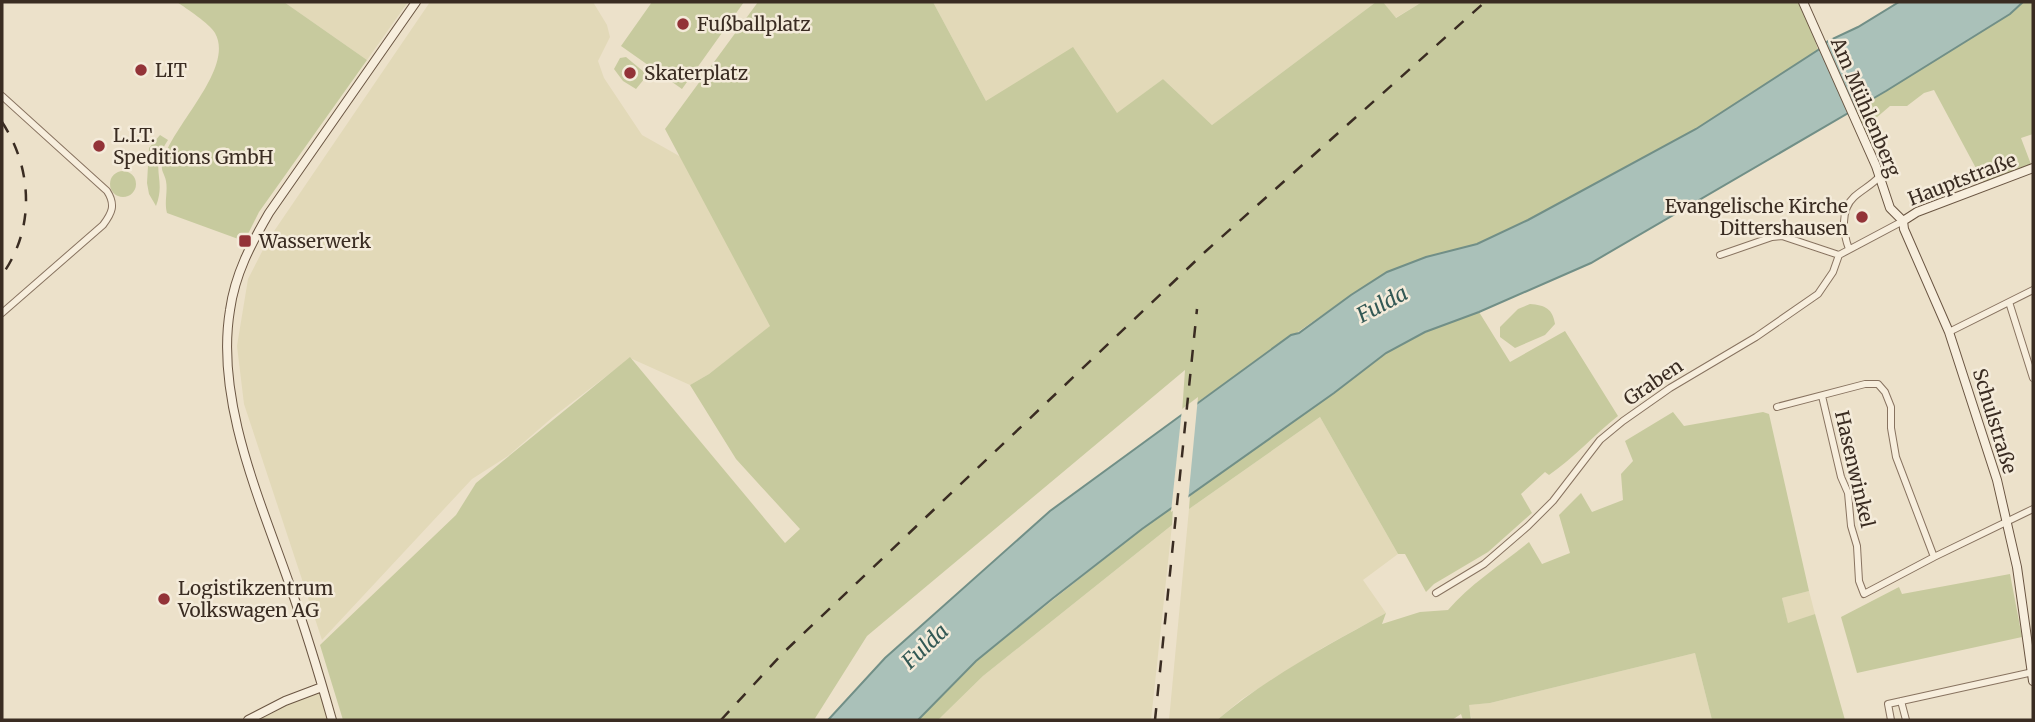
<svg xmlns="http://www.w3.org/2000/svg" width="2035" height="722" font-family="Merriweather,serif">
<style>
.farmland{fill:#e2d9b8}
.green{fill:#c7ca9e}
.water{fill:#aac1b9;stroke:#718f87;stroke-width:2}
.pier{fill:#ece1ca}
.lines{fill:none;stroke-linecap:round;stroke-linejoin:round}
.street-casing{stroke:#887360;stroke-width:8}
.secondary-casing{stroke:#6a5542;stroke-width:10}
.street{stroke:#f7eedd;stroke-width:6}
.secondary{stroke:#f7eedd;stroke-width:8}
.rail{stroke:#3a2c22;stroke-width:2.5;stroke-dasharray:12 12;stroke-linecap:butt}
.poi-dot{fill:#933338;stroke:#f4ebda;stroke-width:2.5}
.labels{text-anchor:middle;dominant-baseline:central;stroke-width:5;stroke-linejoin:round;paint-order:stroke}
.poi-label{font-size:19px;fill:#3a2c22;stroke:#f4ebda;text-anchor:start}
.street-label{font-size:19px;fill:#3a2c22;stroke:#f4ebda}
.water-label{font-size:21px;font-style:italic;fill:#325854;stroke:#f4ebda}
</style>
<rect width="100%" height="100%" fill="#ece1ca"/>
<path class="farmland" d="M284,2H408L367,60Z
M430,2H593L607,25L610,37L598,61L604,78L642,135L681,157L725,236L771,326L709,374L690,385L630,358L553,417L508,456L472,479L322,640L244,404L237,346L248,279L268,240Z
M933,2H1376L1212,125L1163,79L1118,113L986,101Z
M1383,2H1422L1395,18Z
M1320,417L1398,554L1363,580L1386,613L1324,647L1242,699L1217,720H1169L1189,509Z
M1172,525L1151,720H938L983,676Z
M1809,591L1815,614L1788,624L1782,598Z
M1695,653L1712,720H1472L1468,705L1490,703Z
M319,691L328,720H251L276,705Z"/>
<path class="green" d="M177,2H284L367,60L259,212L247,236L241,240L167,213C164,202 168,192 166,181C165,175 161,171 162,166C166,131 236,70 215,33C209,23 187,9 177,2Z
M652,2H744L682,89L621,46Z
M758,2H933L986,101L1073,47L1117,113L1163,79L1212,125L1376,2H1383L1396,18L1422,2H1803L1818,50L1696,129L1528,220L1477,244L1455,250L1351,295L1182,413L1185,370L867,636L814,720H343L320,645L456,515L476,483L630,357L785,543L800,529L736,459L690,385L709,374L770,326L665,129Z
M2023,2H2033V134L2021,138L2032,167L1985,185L1934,90L1924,93L1907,106H1890L1876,118L1869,127L1876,149L1869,155L1851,111L2010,14Z
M626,57L644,72L645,78L636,89L623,81L614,69L620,58Z
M160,135L168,140C148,170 167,177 156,206L149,194L147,183L149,148Z
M110 184a13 13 0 1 1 26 0a13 13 0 1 1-26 0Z
M1530,304C1545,305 1553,309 1555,324L1545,335L1515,348L1500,337V327L1518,309Z
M1479,312L1510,362L1565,331L1618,416C1594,435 1574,458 1549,475L1545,472L1521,494L1532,513L1488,552L1434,584L1426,592L1405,554H1398L1320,417L1189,509L1190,495L1334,393L1386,353L1425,332Z
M1673,412L1684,426L1763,412L1769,414L1809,591L1782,598L1788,623L1815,614L1845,720H1712L1695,653L1490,703L1469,705L1471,720H1463L1461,714L1452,720H1217C1268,677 1328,645 1386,613L1382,624L1420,612L1448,610C1469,585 1503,563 1529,542L1542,564L1570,553L1559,515L1581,493L1592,512L1623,500L1621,474L1633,461L1625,441Z
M1173,507L1172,525L983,676L938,720H918L976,661L1142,529Z
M2010,574L2022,637L1857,673L1841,617L1899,587L1902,594Z"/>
<path class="water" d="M1899,2H2023L2010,14L1886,91L1591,263L1479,312L1425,332L1386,353L1334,393L1142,529L1052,599L976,661L918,720H828L885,658L1050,511L1291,335L1299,333L1351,295L1387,272L1426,257L1477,244L1528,220L1696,129L1818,50L1828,41L1858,27Z"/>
<path class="pier" d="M1198,397L1188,501L1171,512L1182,409Z"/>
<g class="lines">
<g class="street-casing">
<path id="street" d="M2,96L107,191C116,205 112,213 103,225L2,313
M1849,249C1843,233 1840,210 1854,197C1863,189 1872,185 1880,176
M1720,255L1772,237L1782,236L1839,255
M2009,302L2033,378
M1949,332L2033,290
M1822,396L1841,477L1848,493L1851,526L1857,546L1859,581L1864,594L1934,557L2033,509
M1777,407L1865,384H1878L1885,392L1891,407V428L1896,457L1934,557
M1436,593L1484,564L1528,526L1553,501L1600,440L1623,421L1670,388L1756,337L1818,294L1833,272L1839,255L1903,221
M1901,701L1906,720
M1891,720L1888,704L2033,672"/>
</g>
<g class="secondary-casing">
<path id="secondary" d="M1803,2L1876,166L1890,208L1903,221
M1903,221L1904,229L1949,332L1997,480L2017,567L2033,681
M1903,221L1917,212L2033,168
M248,720L285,701L322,687
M332,720C319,674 305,628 289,583C260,500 215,400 230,310C235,274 251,244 269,213L416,2"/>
</g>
<use href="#street" class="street"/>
<use href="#secondary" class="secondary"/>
<path class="rail" d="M2,122C33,169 35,229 2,275
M721,720L783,653L1206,251L1485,2
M1155,720L1197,309"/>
</g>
<g class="poi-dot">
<circle cx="683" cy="24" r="7"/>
<circle cx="141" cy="70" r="7"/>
<circle cx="630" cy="73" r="7"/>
<circle cx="99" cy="146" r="7"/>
<circle cx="1862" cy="217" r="7"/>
<rect x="238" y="234" width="14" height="14" rx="3.5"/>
<circle cx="164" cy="599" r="7"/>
</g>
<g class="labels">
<g class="poi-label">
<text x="697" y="24">Fußballplatz</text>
<text x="155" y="70">LIT</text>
<text x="644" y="73">Skaterplatz</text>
<text x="113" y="135">L.I.T.<tspan x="113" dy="22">Speditions GmbH</tspan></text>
<text x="1848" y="206" text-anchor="end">Evangelische Kirche<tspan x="1848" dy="22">Dittershausen</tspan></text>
<text x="259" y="241">Wasserwerk</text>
<text x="178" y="588">Logistikzentrum<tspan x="178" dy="22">Volkswagen AG</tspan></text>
</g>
<g class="street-label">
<text transform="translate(1866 107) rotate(67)">Am Mühlenberg</text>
<text transform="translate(1962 179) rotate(-21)">Hauptstraße</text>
<text transform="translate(1653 382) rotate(-34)">Graben</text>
<text transform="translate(1995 421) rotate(73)">Schulstraße</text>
<text transform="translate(1855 469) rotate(77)">Hasenwinkel</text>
</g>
<g class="water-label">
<text transform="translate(1382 304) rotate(-28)">Fulda</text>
<text transform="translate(925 646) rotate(-43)">Fulda</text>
</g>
</g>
<rect width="2035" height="722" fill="none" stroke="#3a2c22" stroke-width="7"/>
</svg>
